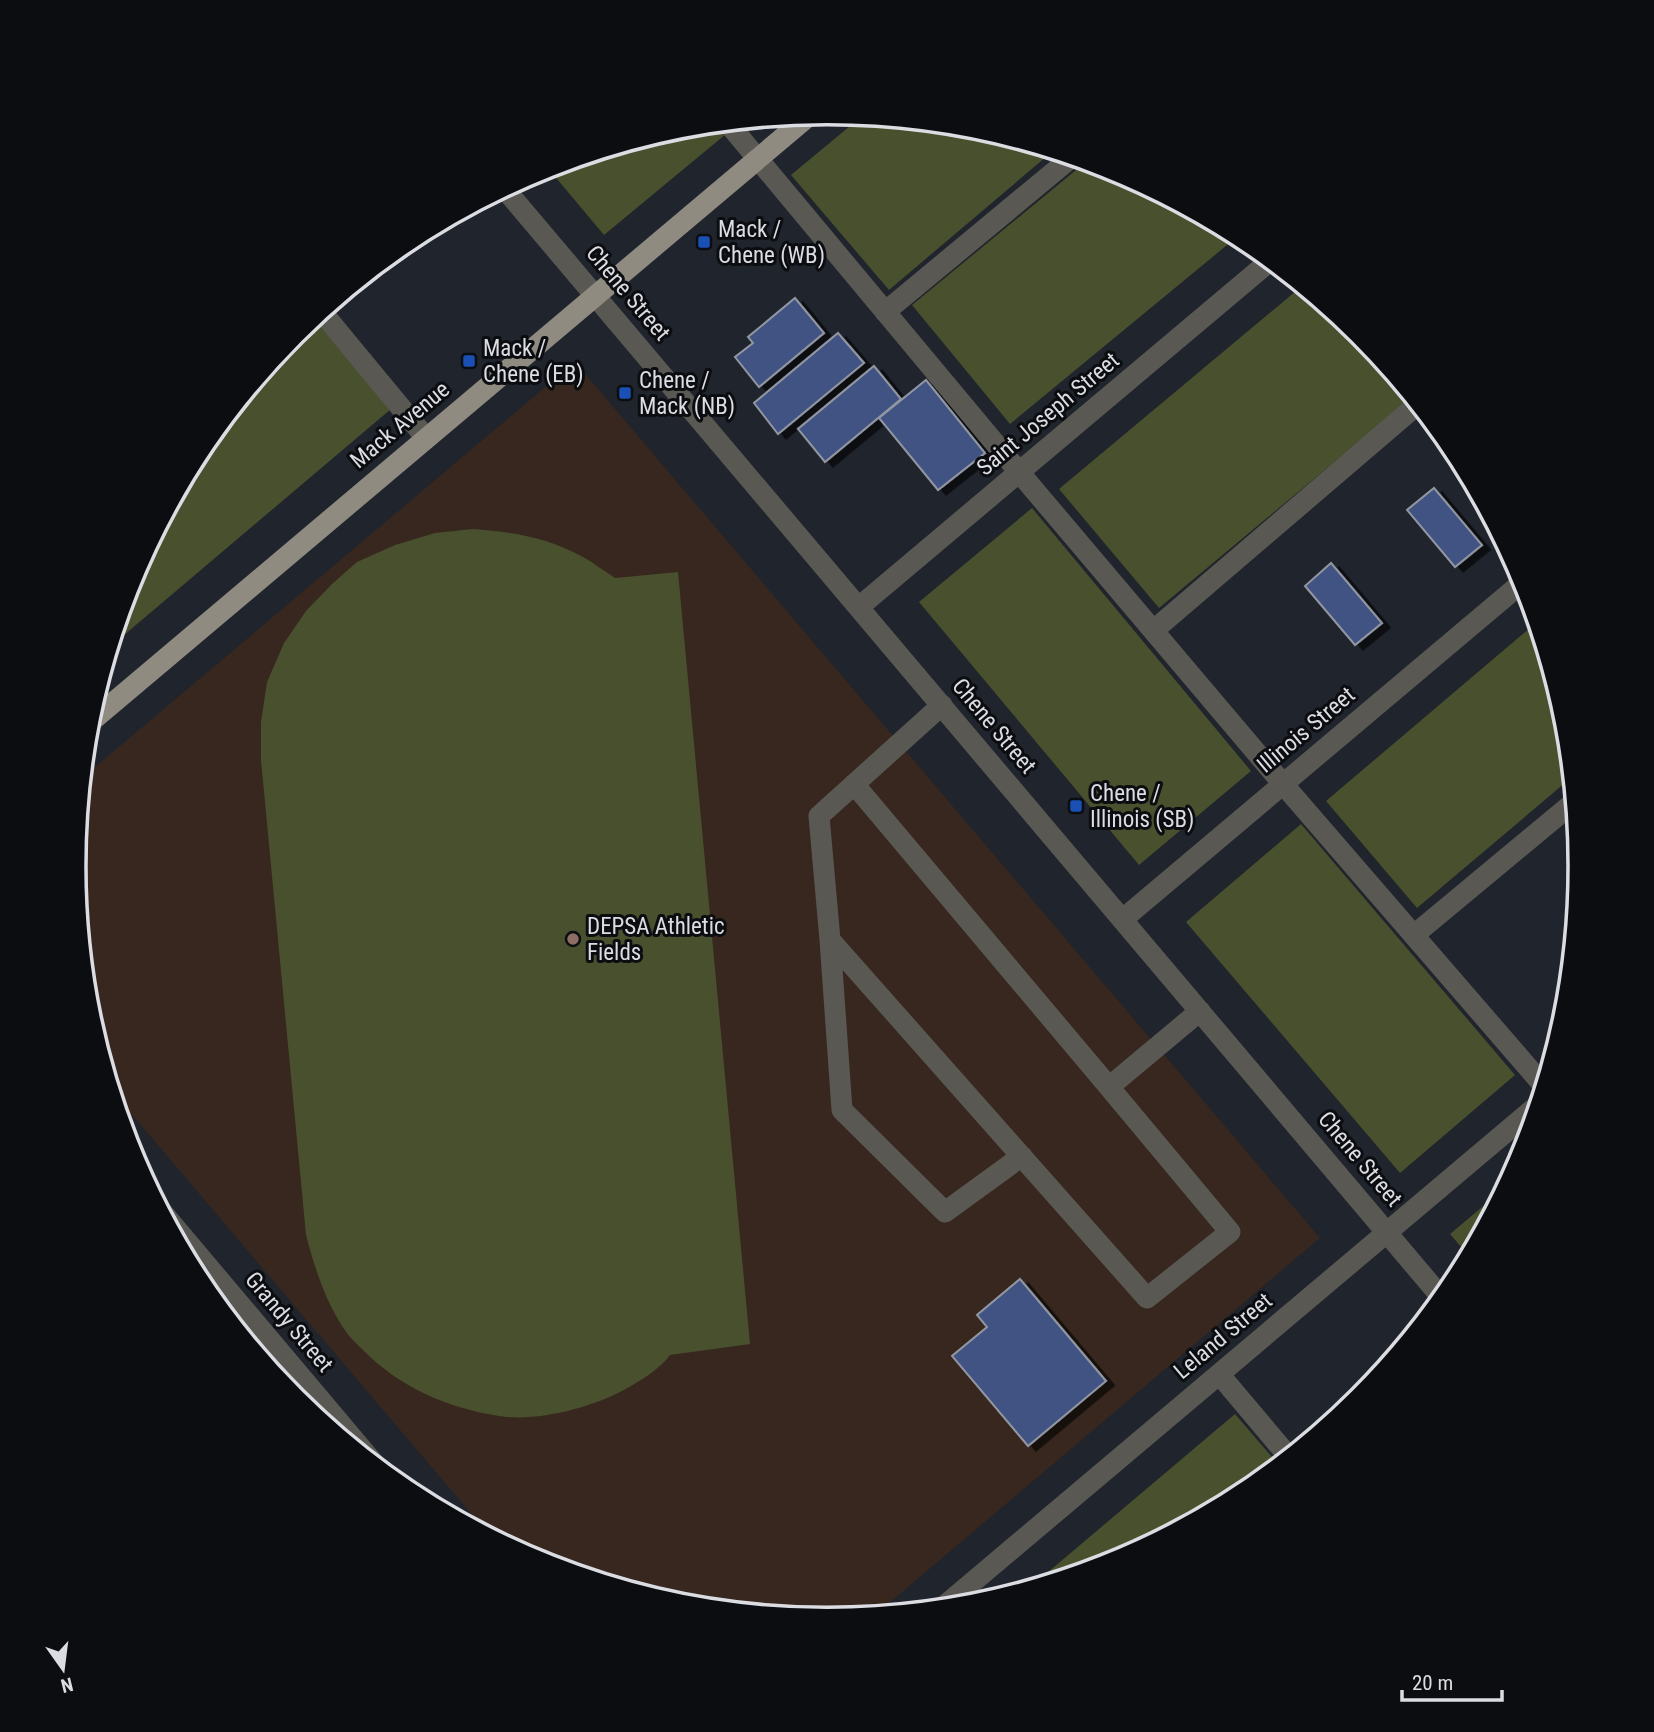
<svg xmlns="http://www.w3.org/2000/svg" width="1654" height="1732" font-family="'Roboto Condensed',sans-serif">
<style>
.education{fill:#37271e}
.green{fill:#49502d}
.building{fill:#3f5283;stroke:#9196a1;stroke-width:2;filter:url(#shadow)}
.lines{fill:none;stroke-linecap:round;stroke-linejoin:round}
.minor{stroke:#595853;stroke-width:21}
.major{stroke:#8f8b81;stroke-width:21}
.transit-dot{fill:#1a4fb4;stroke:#0b0d11;stroke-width:2.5}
.education-dot{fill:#8d6e63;stroke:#0b0d11;stroke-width:2.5}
.labels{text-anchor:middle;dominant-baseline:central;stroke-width:6;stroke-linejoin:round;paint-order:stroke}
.poi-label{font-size:23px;fill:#dbdde3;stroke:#0b0d11;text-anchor:start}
.street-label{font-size:23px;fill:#dbdde3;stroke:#0b0d11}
.rim{fill:none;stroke:#dbdde3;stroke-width:3.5}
</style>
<defs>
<filter id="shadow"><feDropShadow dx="8" dy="4.5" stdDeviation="0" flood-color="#0009"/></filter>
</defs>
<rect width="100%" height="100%" fill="#20242c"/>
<path class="education" d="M575,362L1320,1238L875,1615L827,1619L680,1605L538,1562L491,1537L111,1090L88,1013L74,866L82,778Z"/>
<path class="green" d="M862,116L974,127L1053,151L889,290L791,175Z
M718,123L726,134L604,235L547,167L680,127Z
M1087,161L1116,170L1238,236L1010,424L912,305Z
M1302,286L1352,326L1411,398L1159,608L1059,489Z
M313,318L391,409L110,647L131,577L201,447L294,333Z
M1032,508L1251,771L1139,865L919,602Z
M473,529C513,532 547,537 583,557C594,563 604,571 615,578L678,572L750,1344L670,1355C659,1370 640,1381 624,1390C590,1408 537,1422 499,1416C447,1408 399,1387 362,1349C357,1344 351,1339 347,1333C326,1304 315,1269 306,1235L261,760V722L267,682L284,643L306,611L332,584L357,562L395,545L435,533Z
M1537,622L1566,719L1572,777L1417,908L1326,801Z
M1301,824L1515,1075L1400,1173L1186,922Z
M1506,1187L1469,1256L1450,1234Z
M1235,1414L1279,1465L1245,1493L1115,1562L1028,1589Z"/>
<path class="building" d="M795,298L824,333L759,387L735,357L753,343L748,337Z
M838,333L864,363L778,434L754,403Z
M874,366L901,399L825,462L798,429Z
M926,380L985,453L938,490L879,418Z
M1434,488L1482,545L1455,567L1407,510Z
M1331,563L1382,623L1355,645L1305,586Z
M1020,1279L1106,1381L1028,1446L952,1356L987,1327L977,1315Z"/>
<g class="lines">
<path class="minor" d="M727,122L1019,472L1283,784L1544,1086
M504,188L1442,1298
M321,311L426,438
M885,312L1072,157
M859,607L1271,260
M1154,630L1418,404
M942,705L819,816L830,940L1147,1298L1230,1232L1109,1087L1200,1011
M854,784L1109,1087
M1123,919L1524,581
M1414,935L1574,802
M830,940L842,1110L945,1212L1022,1156
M162,1212L377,1467
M1219,1374L1289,1457
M942,1608L1539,1104"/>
<path class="major" d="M88,724L811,114"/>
</g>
<g class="transit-dot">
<rect x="697" y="235" width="14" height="14" rx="3.5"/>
<rect x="462" y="354" width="14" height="14" rx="3.5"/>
<rect x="618" y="386" width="14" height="14" rx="3.5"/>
<rect x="1069" y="799" width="14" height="14" rx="3.5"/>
</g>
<circle class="education-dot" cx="573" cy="939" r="7"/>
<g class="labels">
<g class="poi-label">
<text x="718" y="229">Mack /<tspan x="718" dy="26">Chene (WB)</tspan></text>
<text x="483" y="348">Mack /<tspan x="483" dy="26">Chene (EB)</tspan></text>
<text x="639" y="380">Chene /<tspan x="639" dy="26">Mack (NB)</tspan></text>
<text x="1090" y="793">Chene /<tspan x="1090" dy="26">Illinois (SB)</tspan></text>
<text x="587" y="926">DEPSA Athletic<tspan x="587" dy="26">Fields</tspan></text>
</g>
<g class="street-label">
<text transform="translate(628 293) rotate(50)">Chene Street</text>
<text transform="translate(1048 414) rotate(-40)">Saint Joseph Street</text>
<text transform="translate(400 425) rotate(-40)">Mack Avenue</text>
<text transform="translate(994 726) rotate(50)">Chene Street</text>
<text transform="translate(1306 730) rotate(-40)">Illinois Street</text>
<text transform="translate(1360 1159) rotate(50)">Chene Street</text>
<text transform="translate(289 1322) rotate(50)">Grandy Street</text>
<text transform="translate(1223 1336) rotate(-40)">Leland Street</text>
</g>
</g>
<path d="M0 0H1654V1732H0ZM86 866a741 741 0 1 1 1482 0a741 741 0 1 1-1482 0Z" fill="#0b0d11" fill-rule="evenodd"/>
<path class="rim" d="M86 866a741 741 0 1 1 1482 0a741 741 0 1 1-1482 0Z"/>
<g transform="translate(63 1669) rotate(166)" stroke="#0b0d11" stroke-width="5" paint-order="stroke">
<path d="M0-5L12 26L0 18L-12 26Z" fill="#dbdde3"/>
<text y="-10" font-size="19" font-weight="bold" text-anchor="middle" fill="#dbdde3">N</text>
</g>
<path d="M1402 1690v10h100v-10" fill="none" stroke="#dbdde3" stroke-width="3.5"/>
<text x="1412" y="1690" font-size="21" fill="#dbdde3" stroke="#0b0d11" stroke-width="5" paint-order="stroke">20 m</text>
</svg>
